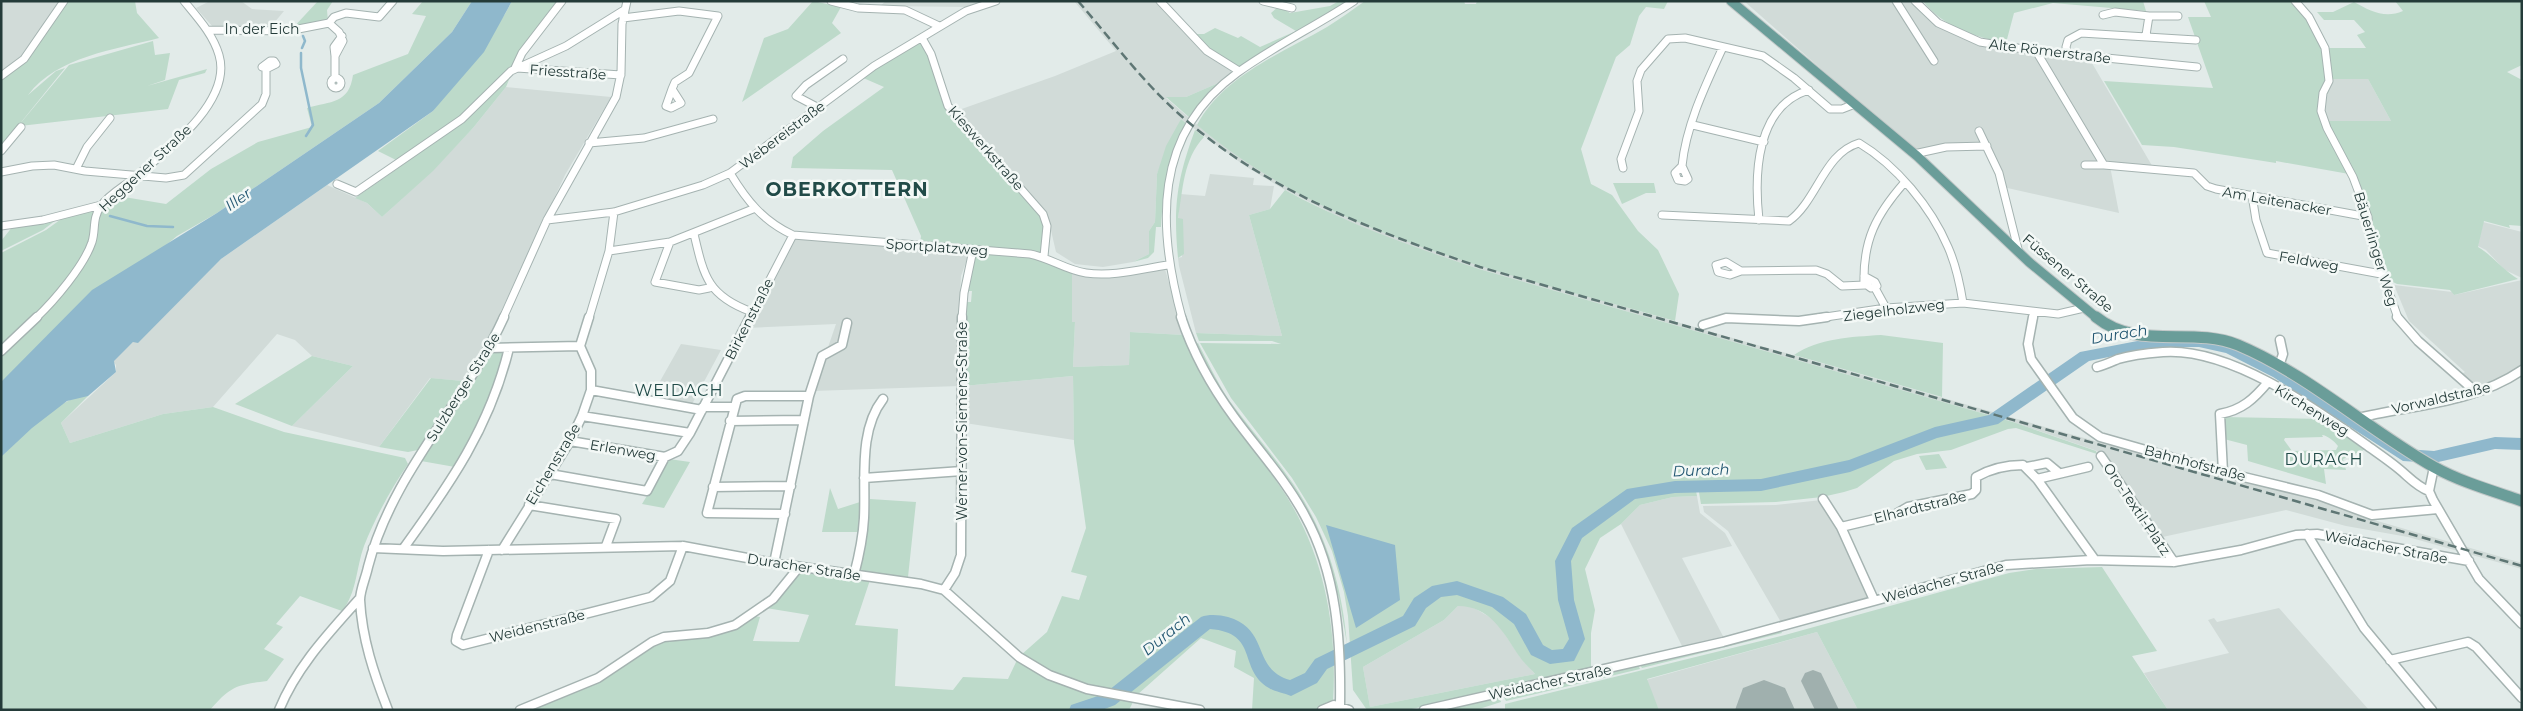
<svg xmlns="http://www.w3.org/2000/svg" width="2523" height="711" font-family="Montserrat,sans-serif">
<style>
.built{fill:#d1dbd8}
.green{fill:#bddaca;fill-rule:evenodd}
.water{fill:#8fb8cc}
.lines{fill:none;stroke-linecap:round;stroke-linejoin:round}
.stream{stroke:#8fb8cc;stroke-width:2.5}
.river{fill:#8fb8cc;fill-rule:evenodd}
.taxiway{fill:#a0b0ae;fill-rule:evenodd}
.runway{fill:#a0b0ae;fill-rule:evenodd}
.minor-far1-casing{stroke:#a5b3b1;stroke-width:9}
.minor-casing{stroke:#a5b3b1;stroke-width:11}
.major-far1-casing{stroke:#c2c8c8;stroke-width:11}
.major-casing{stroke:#c2c8c8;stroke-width:13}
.minor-far1{stroke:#fff;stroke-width:7}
.minor{stroke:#fff;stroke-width:8}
.major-far1{stroke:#6a9d99;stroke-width:9}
.major{stroke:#6a9d99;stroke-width:11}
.rail{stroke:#5e7674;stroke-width:2.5;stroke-dasharray:9 4.5;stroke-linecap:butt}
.labels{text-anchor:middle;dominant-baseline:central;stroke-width:5;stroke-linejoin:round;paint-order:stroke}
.street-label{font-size:14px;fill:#243b39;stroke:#f3f8f6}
.water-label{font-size:15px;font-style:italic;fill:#235772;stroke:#f3f8f6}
.quarter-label{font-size:16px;letter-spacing:1px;fill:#214b48;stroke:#f3f8f6}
.district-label{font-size:19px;font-weight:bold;letter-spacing:1px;fill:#214b48;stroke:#f3f8f6}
</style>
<rect width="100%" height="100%" fill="#e2ebe9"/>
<path class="built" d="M1,1H61L25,52L14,64L1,72Z
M210,1H241L252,9L284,11L269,29L213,27L196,8Z
M886,1H991L971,7L880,6Z
M1074,1H1157L1234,70L1223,81L1186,97L1166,98L1208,134L1249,163L1302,195L1345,216L1481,266L1698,328L2045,427L2102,443L2103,439L2320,497L2366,513L2367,518L2522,563V569L2408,537L2346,526L2286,510L2158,538L2103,453L2013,422L1479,269L1400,243L1343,219L1285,190L1245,166L1181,119L1157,174L1155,222L1149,231V254L1133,262L1103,267L1075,264L1056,252L1047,213L956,111L1055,76L1116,51Z
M1744,1H1913L1963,38L2089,58L2154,169L2110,166L2119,213L2003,187L1985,148L1919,151L1885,125Z
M2331,79H2368L2391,121H2326L2323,103Z
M506,87L611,97L565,175L484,348L463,381L430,378L379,447L292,426L353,366L312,356L295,340L277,334L213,407L163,414L70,443L61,423L116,372V365L113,361L133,342H138L221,259L327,185L367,203L382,217L433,170L473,128Z
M1210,174L1254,178L1253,185L1274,186L1270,209L1249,215L1282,336L1196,333L1179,266L1178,258L1182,257L1183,219H1178L1180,194L1205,196Z
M2483,222L2522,232V278L2505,270L2486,250L2478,246Z
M795,237L970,251L961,276L958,338L959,386L813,391L836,324L747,328Z
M1165,269L1184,335L1130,332L1129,365L1073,367L1075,322H1072V271L1089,275Z
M2522,280V366L2512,375L2477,390L2460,375L2465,372L2409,321L2394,285L2452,292L2454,295Z
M681,344L721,350L691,406L650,399Z
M1073,376L1074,440L965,423L963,386Z
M1697,496L1700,513L1725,533L1732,546L1682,558L1724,638L1683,648L1621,524L1640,505L1673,497Z
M1822,500L1834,520L1870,598L1782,624L1728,531L1704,512L1703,506L1776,505Z
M1458,606H1471L1496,621L1520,657L1535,674L1370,707L1363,667L1444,620Z
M2279,608L2369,710H2168L2144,673L2229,653L2208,620L2214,618L2217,622Z
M1817,632L1858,710H1659L1646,680Z"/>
<path class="green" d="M68,1H135L137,13L159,38C114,50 58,56 28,95L56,71L65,68L1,147V79L23,64Z
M318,1H333L327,10L328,22L291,30Z
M423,1H472L452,32L379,103L217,213L177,236L1,382V253L46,230L64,217L102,209L118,196L166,204L211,169L258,142L312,127L307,108C331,101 349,104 353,75L408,54L426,16L412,14Z
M512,1H560L520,53L506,87L473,128L433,171L382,217L367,203L355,198L404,164L378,151L433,111L505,14Z
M813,1L841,7L832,23L841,33L742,102L764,38L788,29Z
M1339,1H1351L1237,68L1221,60L1193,34H1204L1215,28L1238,38L1241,36L1260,47L1296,31L1274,18L1271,13L1279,6L1290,13L1330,6Z
M1365,1H1464L1465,4H1476L1477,1H1668L1664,9L1646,7L1639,16L1630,45L1616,57L1581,149L1591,184L1612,195L1638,231L1658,250L1679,294L1675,321C1512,274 1330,238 1197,125C1223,76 1282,53 1327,27C1340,19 1352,10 1365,1Z
M1923,1H2143L2146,11L2053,3L2014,13L2006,43C1975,37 1943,27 1923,1Z
M2204,1H2293C2312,17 2329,55 2328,79C2327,86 2322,95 2320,102L2349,174L2276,161V163L2174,147L2142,145L2104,81L2213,88L2188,17H2211Z
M2395,1H2522V65L2507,72L2522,80V226L2509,225L2510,228L2484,221L2478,247C2493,256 2503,270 2518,279L2454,295L2450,290L2397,284L2387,279L2371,236V219L2326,121H2391L2368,79H2331L2326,48H2366L2357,35L2365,32L2354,20H2324L2317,12H2333L2354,2C2370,11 2385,19 2403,11Z
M921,39L935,70L941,98L1040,215L1044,227L1041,254L920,244L921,236L892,170L791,168L793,157L823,131L884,87L861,77Z
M153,41L155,55L170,53L165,80L147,86L207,69L205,73L179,80L168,109L20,126L19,125L69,65Z
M1223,81L1199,105L1190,118L1166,97H1186Z
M1181,119L1187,124C1170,158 1163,189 1161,227H1156L1154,252L1148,258L1133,262L1149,254V231L1155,222L1157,174L1166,146Z
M1195,130L1204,137C1183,159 1183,190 1178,218L1183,219L1184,254L1178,258C1173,206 1177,179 1195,130Z
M1613,183H1654L1656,193H1646L1622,204Z
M1285,190C1347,224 1413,247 1479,269L2013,422L2096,451L2097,454L2016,428L2008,429L1951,450L1917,454L1894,461L1857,488L1844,492L1822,497L1776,502L1701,504L1697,481H1694L1697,496L1673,497L1640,505L1621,524L1600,538L1585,569L1595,610L1591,633V670L1407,710H1367L1353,690L1348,616L1344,592L1332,551L1316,517L1292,478L1231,398L1200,343L1281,344L1272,341H1199L1196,333L1282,336L1249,215L1270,209ZM1458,606C1490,606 1503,632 1519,656C1523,662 1530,668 1535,674L1370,707L1363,667L1444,620Z
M60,217L43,230L1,251V241L13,226Z
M976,252L1029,255L1072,271V322H1075L1073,367L1129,365L1130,332L1184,335C1205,391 1243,433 1277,482C1323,547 1338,623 1333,702H1327L1316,710H1252L1254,678L1234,667L1236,651L1201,638L1137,695C1090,685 1063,680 1021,655L1047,632L1062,596L1079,600L1087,576L1071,572L1086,528L1074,443L1073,376L963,386L966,302H971L972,291H967Z
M1881,335L1943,343L1942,397L1794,355C1819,338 1851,337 1881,335Z
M1198,343C1208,362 1217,382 1229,400C1248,426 1270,451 1289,478C1325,528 1342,584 1347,644L1339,598L1324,550L1226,401L1196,344Z
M491,351L502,353L503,358L493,395L455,467L421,461Z
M312,356L353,366L292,426L235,404Z
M431,378L463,381L418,450L408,452L379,447Z
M79,396H88L61,423L70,443L163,414L213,407L284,432L405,458L408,464C391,489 375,518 364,546C356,568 357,593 342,611L300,596L276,624L283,627L264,649L284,659L267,681C236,685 231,686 210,710H1V457C24,435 49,407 79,396Z
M2224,417L2323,419L2366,449L2343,459L2346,470L2324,469L2326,484L2248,461L2247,445L2224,439ZM2322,435C2327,435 2335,442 2338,446L2336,450L2292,451L2284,440L2285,438L2323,437Z
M1939,454L1947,468L1926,470L1919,456Z
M669,459L690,462L664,508L642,504Z
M830,488L838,509L860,502L858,532H822Z
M870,499L916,502L908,577L862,573L860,570L869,518Z
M2102,567L2157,651L2132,656L2168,710H1858L1817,632L1647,679L1659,710H1505V704L1785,635L2009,573L2036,569Z
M799,571L870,580L855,625L898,629L895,686L953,690L963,677L1008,679L1017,660L1046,679L1085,692L1133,702L1129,710H523L571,691L664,639L708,634L754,616L760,617L753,641L799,642L809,615L766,608Z
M1780,629L1782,633L1642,668L1640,665Z
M1638,665L1640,669L1506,701L1503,695Z
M1499,696L1501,702L1476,710H1440Z"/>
<path class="water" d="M472,1H512L484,52L433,111L221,259L138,343L133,342L114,361L116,372L88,396L67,401L32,428L1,457V382L92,290L217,213L379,103L452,32Z
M1326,525L1395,545L1400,600L1356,628Z"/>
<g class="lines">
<path class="stream" d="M302,48L305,41L303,36
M301,53V68L313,125L306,136
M110,216L147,226L173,227"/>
<path class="river" d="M2175,337H2199L2234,344L2283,369L2406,449L2434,451L2495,437L2522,438V450L2495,449L2434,463L2403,461L2273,377L2226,353L2199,347H2175L2148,349L2089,361L1998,424L1937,438L1850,472L1761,491L1675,493L1635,499L1582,538L1571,561L1574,600L1585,639L1574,661L1550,664L1531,655L1514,624L1492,607L1457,595L1441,597L1426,608L1415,626L1327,669L1317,683L1291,696C1284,693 1275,692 1269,688C1237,669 1260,633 1210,629L1115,705L1102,710H1069L1071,705L1104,694L1201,617C1209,614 1220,615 1228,617C1271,630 1251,669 1290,680L1305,673L1315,659L1403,616L1414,598L1432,586L1457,581L1503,597L1526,614L1543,645L1552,650L1563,649L1569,639L1558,600L1555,561L1572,528L1627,489L1675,481L1761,479L1849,460L1935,427L1989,415L2080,352L2148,339Z"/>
<path class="taxiway" d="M1813,670L1821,673L1839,710H1815L1801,681L1805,673Z"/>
<path class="runway" d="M1764,680L1785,688L1795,710H1735L1743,688Z"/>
<g class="minor-far1-casing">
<path id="minor-far1" d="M831,1L858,8L905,10L939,26
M1160,1L1207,51L1239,71
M1263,1L1292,8
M1896,1L1934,61
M1915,1L1938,23L1980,42L2036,51L2197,67
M2295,1L2309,17L2325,48L2329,81L2323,93L2321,111L2327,128L2353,177L2368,217L2369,235L2398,318
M2103,15L2115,12L2149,16
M623,18L679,11L718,16L689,73L675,82L672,89
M329,23L339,32L343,41L335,56V78
M208,30L288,31L329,23L334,17L346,13L379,17L393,1
M2146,35L2149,16H2178
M922,38L931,54L948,106L1043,214L1047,226L1044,256
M2036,51L2104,165L2194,173L2207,186L2216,189L2368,217
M2068,55L2066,47L2068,40L2081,33L2196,40
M335,56L334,47L342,36
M270,61H274L276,64L268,68L262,67Z
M515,68L522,53L562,1
M517,68L621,75
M1,76L24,59L64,1
M331 83a5 5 0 1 1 10 0a5 5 0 1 1-10 0Z
M672,89L681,103L671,108L666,106Z
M819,108L796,96L806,85L843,59
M1693,125L1764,142
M1979,131L1999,173L2019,253
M589,143L644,138L713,119
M1,151L21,127
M1914,154L1946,147L1987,146
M2085,165H2104
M1682,166L1688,179L1685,181L1678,180L1675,173Z
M1682,166C1686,125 1706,84 1723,47
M77,167L87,147L110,118
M1623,168L1621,159L1639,111L1637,81L1641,70L1668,39L1685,38L1763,56L1794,78L1830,109H1842L1855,104
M1,172L32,166L54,165L85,171L166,178L184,175L262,104L266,94V69
M730,173C747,201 763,221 793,235L1030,254C1050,258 1066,270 1086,273C1113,277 1141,269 1168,265
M337,184L356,192L462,119L511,71L566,46L624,10
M2252,195L2256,220L2267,253L2381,274
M1662,215L1789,221C1817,201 1824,153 1859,143C1896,165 1931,207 1948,247C1956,265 1960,284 1963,303
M547,220L614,212L703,185L730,173L874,66L966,11L996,1
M1759,220C1754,174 1756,106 1809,90
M1,226L43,220L101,205
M694,234C704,277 708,296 752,312
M670,242L655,282L699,290L709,288
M609,251L670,242L753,209
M1726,262L1741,271L1730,275L1718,272L1716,265Z
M1741,271L1816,270L1827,274L1842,286L1865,285
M1864,276L1875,282L1877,286L1871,288L1864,283C1863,240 1876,215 1904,183
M1875,288L1886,308
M36,318C54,301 84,266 92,242C96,229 92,218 101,206C108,195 123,187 133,179C165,152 233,102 219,55C213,34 197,17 184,1
M503,318L547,220L616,97L621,73L622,24L627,1
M589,318L609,251L614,212
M750,318L793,235
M962,318L964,293L973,250
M1182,318C1157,227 1153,134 1237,73C1274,46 1316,26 1354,1
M1819,318L1886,308L1963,303L2058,314L2084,308
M2033,318L2034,312"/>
</g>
<g class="minor-casing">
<path id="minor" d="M1181,317C1193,353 1212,387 1234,417C1258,450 1286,480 1305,516C1337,574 1341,641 1340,705
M2033,317L2028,344L2031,359L2073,418L2100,437L2223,472L2318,495L2372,515L2438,509
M2397,317L2418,341L2476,392
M1703,325L1726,318L1799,321L1827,317
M490,348L580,346
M1,351L37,317
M2279,366L2283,354L2280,340
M2097,367C2105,365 2111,362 2118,359C2131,355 2150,353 2163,352C2229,347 2313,407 2365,444C2376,452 2388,460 2399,469C2409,477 2416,486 2429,491
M591,390L702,410
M703,407H733
M582,416L690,433
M2358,418C2413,405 2474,403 2522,370
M730,421L804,420
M570,441L665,457L678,451L690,433L750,317
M2101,456L2174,562
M2027,467L2047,463L2059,473
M2434,467L2429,491L2433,500L2479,579L2522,624
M2223,472L2220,414C2242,410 2254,399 2268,382
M550,474L647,491L665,457
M864,478L962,471
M2037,479L2088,467
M713,487L791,486
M1823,499L1841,527L1874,600
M529,505L616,519L606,546
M785,514L707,513L737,399L745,396H809
M1841,527L1896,514L1908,507L1972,494L1976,490V477C1990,469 2006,465 2023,465L2037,479L2095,560
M2307,534L2364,628L2432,710
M373,548L443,551L683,546L774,563L921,584L944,590L1019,657L1049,675L1087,689L1200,710
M403,549C450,484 490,427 509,348
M489,550L457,635L456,641L463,645L651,597L670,581L683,546
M502,550L570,441L582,416L591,390V371L580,346L589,317
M774,563L809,396L822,356L842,345L847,323
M854,575C859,556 863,538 864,518C866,480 858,431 883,399
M944,590L955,573L961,555L962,317
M2390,660L2468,642L2476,647L2522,698
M279,710C297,666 329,633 360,598
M388,710C374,674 362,639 360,600C360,590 366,577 368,567C392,473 465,403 504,317
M520,710L598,678L652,642L664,637L708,633L735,625L773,599L799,567
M1322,710L1334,705L1349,710
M1424,710L1723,642L2006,565L2091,560L2174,562L2241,550L2296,535L2317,534L2469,561"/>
</g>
<g class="major-far1-casing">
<path id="major-far1" d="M1731,1L1917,156L2029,262L2097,318"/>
</g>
<g class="major-casing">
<path id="major" d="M2096,317C2138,351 2191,326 2238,345C2309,375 2367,429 2434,467C2461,482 2493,491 2522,501"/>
</g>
<use href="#minor-far1" class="minor-far1"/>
<use href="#minor" class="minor"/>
<use href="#major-far1" class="major-far1"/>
<use href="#major" class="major"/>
<path class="rail" d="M1078,1C1111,39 1141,80 1179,114C1264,190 1373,231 1480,267L2522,566"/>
</g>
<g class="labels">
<g class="street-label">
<text x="262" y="29">In der Eich</text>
<text transform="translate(2050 51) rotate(7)">Alte Römerstraße</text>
<text transform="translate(568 72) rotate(4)">Friesstraße</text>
<text transform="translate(782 135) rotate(-37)">Webereistraße</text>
<text transform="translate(986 148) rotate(49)">Kieswerkstraße</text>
<text transform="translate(145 168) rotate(-43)">Heggener Straße</text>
<text transform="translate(2277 201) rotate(10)">Am Leitenacker</text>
<text transform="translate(937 247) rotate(4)">Sportplatzweg</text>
<text transform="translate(2376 249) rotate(73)">Bäuerlinger Weg</text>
<text transform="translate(2309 261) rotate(10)">Feldweg</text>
<text transform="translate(2068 273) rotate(40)">Füssener Straße</text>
<text transform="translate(1894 310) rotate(-7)">Ziegelholzweg</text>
<text transform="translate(749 319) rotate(-63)">Birkenstraße</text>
<text transform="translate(463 387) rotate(-58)">Sulzberger Straße</text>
<text transform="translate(2441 398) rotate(-13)">Vorwaldstraße</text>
<text transform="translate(2312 410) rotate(32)">Kirchenweg</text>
<text transform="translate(962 421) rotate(-90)">Werner-von-Siemens-Straße</text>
<text transform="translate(623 450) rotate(10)">Erlenweg</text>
<text transform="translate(2195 463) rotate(15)">Bahnhofstraße</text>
<text transform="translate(553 464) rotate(-59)">Eichenstraße</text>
<text transform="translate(1920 507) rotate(-14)">Elhardtstraße</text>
<text transform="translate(2137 509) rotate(56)">Oro-Textil-Platz</text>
<text transform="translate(2386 547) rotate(11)">Weidacher Straße</text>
<text transform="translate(804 567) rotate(9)">Duracher Straße</text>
<text transform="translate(1943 582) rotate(-15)">Weidacher Straße</text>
<text transform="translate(537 626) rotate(-14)">Weidenstraße</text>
<text transform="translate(1550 682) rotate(-12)">Weidacher Straße</text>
</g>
<g class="water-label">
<text transform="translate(238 199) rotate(-35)">Iller</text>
<text transform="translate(2119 334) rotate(-9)">Durach</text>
<text transform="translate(1701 470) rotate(-2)">Durach</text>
<text transform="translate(1166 634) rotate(-39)">Durach</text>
</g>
<g class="quarter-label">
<text x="679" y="390">WEIDACH</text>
<text x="2324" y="459">DURACH</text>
</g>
<g class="district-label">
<text x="847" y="189">OBERKOTTERN</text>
</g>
</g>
<rect width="2523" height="711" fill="none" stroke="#243b39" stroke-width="5"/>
</svg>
